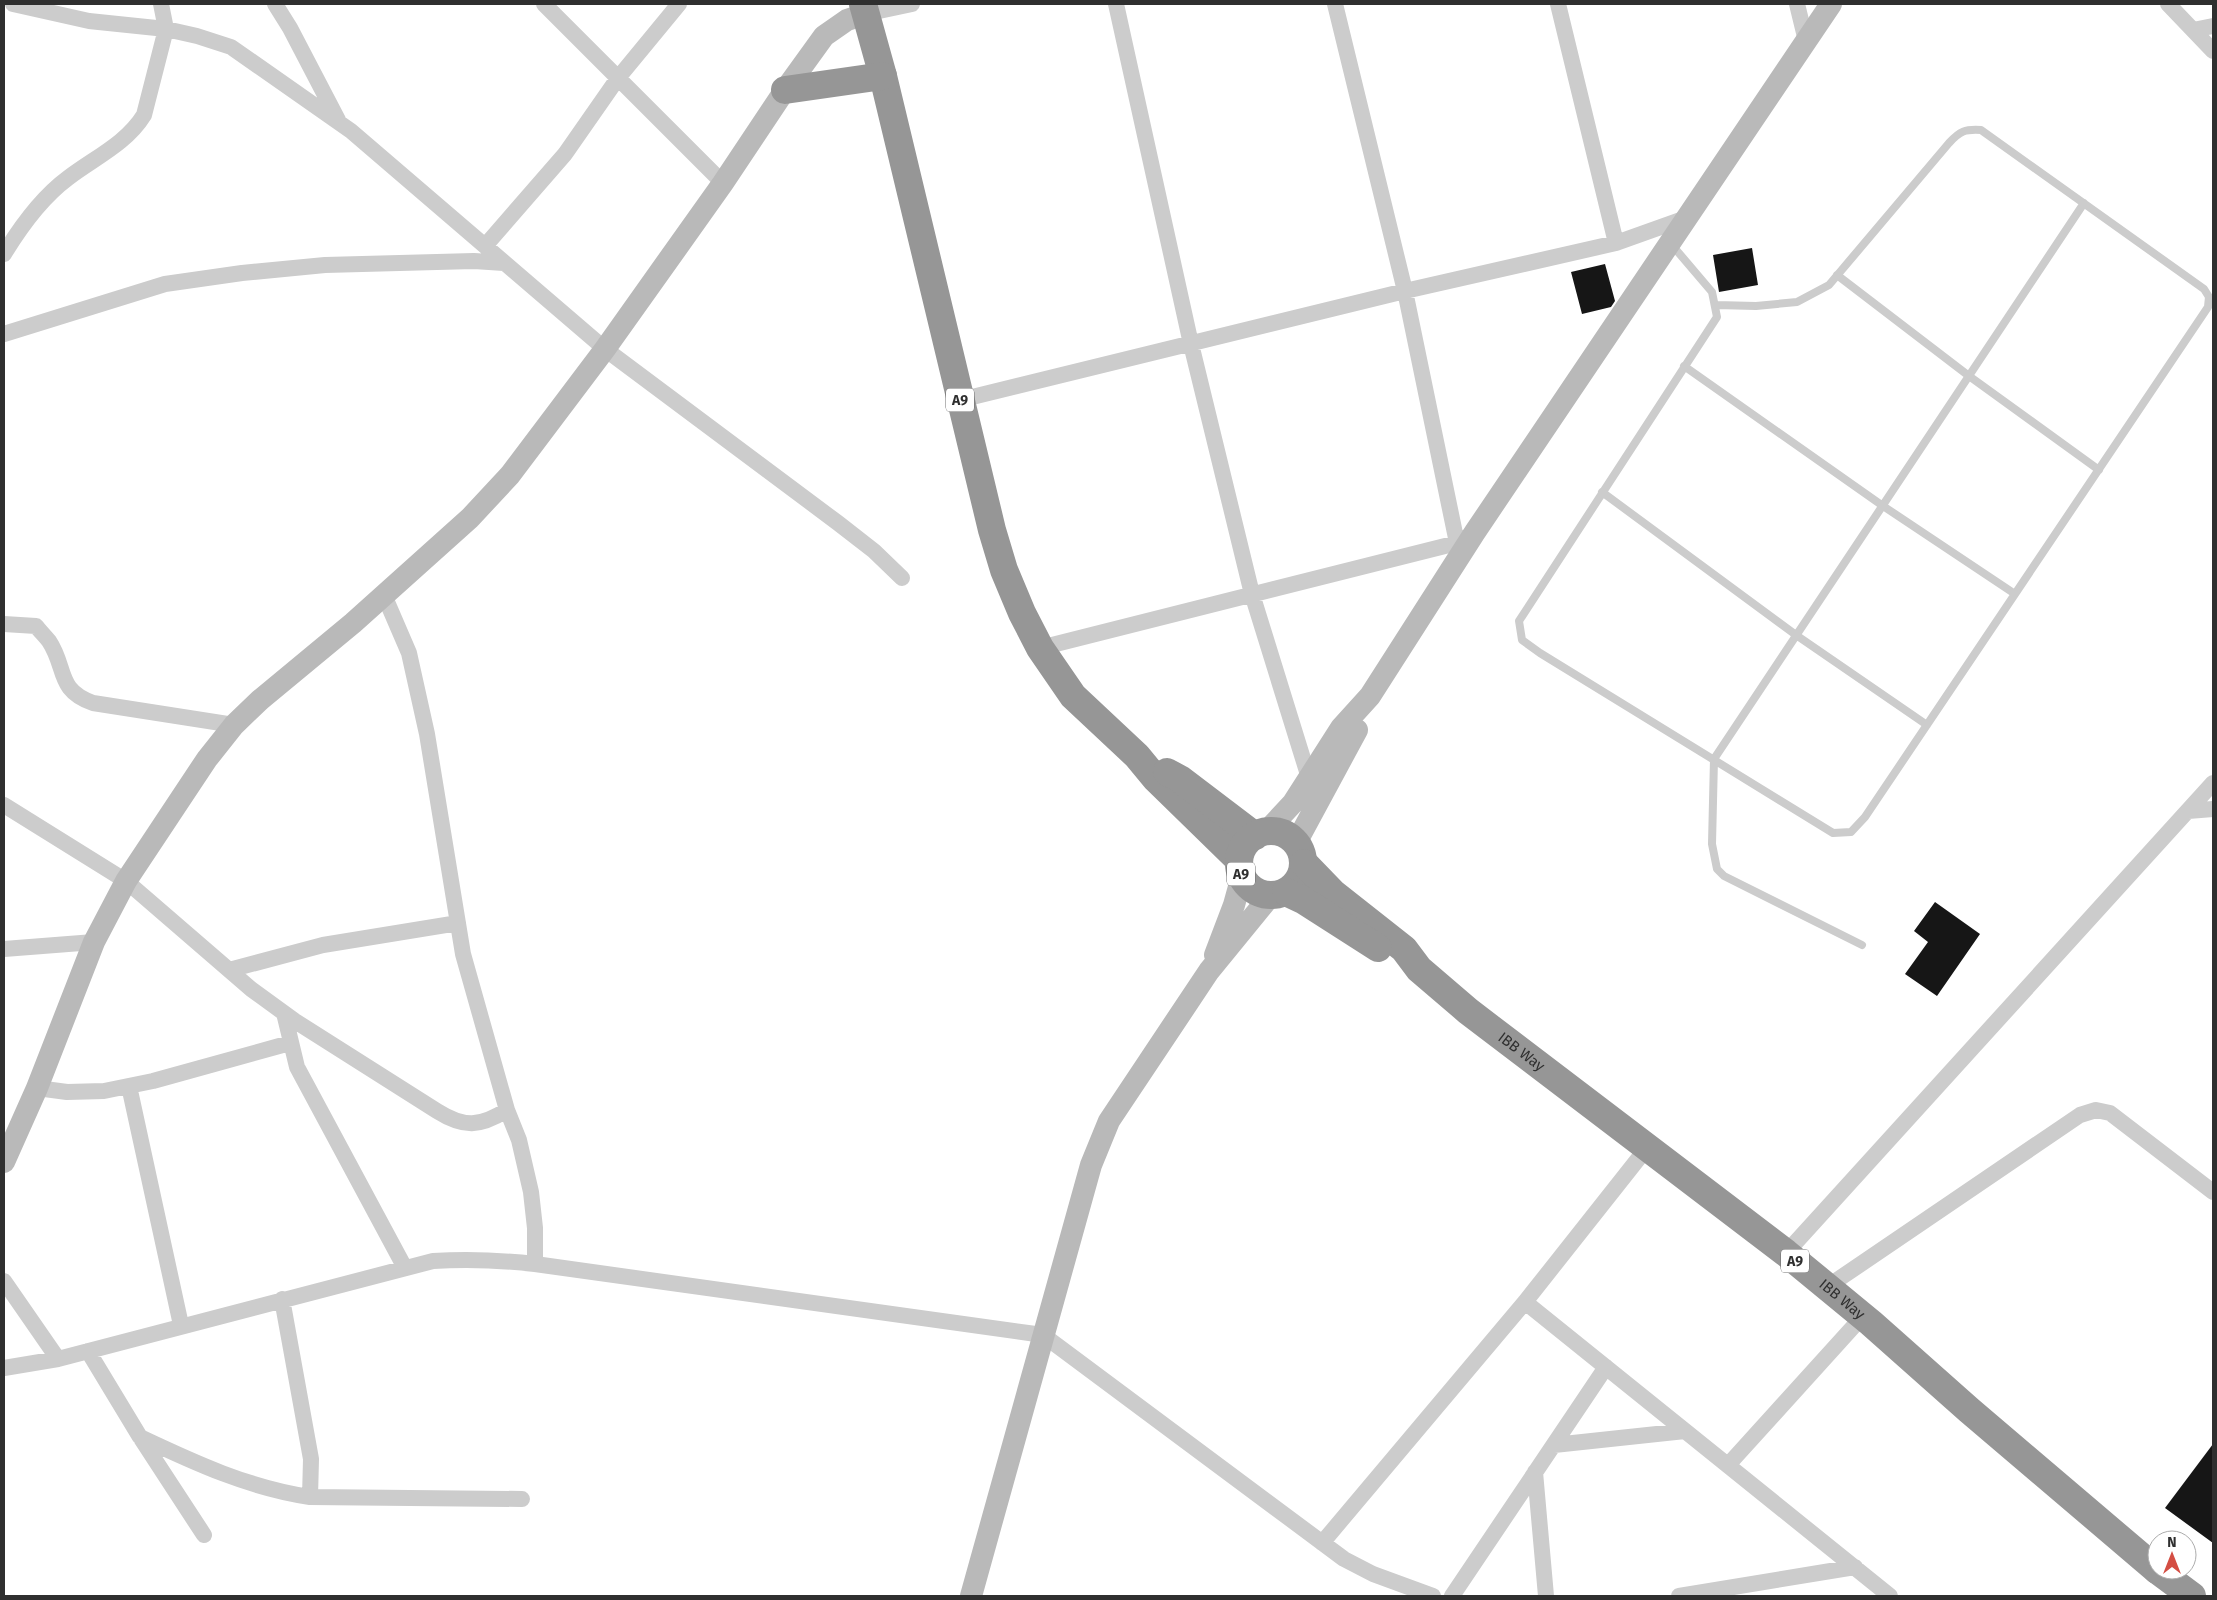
<svg xmlns="http://www.w3.org/2000/svg" width="2217" height="1600" font-family="'Fira Sans',sans-serif">
<style>
.building{fill:#161616}
.lines{fill:none;stroke-linecap:round;stroke-linejoin:round}
.lane{stroke:#ccc;stroke-width:8}
.street{stroke:#ccc;stroke-width:16}
.secondary{stroke:#b9b9b9;stroke-width:22}
.highway{stroke:#969696;stroke-width:28}
.labels{text-anchor:middle;dominant-baseline:central;stroke-width:5;stroke-linejoin:round;paint-order:stroke}
.shield{fill:#fff;stroke:#6d6d6d;stroke-width:1}
.shield-label{font-size:14px;font-weight:bold;fill:#2f2f2f}
.street-label{font-size:15px;fill:#2f2f2f;stroke:#fff}
</style>
<rect width="100%" height="100%" fill="#fff"/>
<path class="building" d="M1752,248L1758,285L1719,292L1713,255Z
M1605,264L1615,301L1611,307L1582,314L1571,272Z
M1935,902L1980,934L1937,996L1905,974L1928,942L1914,931Z
M2213,1444V1543L2165,1508Z"/>
<g class="lines">
<path class="lane" d="M1672,245L1712,292L1717,317L1519,621L1522,640L1540,653L1833,833L1851,832L1865,817L2208,307L2209,297L2204,289L1981,130C1965,129 1960,131 1949,143L1829,285L1797,302L1756,306L1716,305
M1837,275L1969,376L2099,470
M1684,366L1883,506L2015,594
M1602,492L1796,635L1927,725
M1862,945L1724,876L1717,869L1712,844L1714,759L2084,203"/>
<path class="street" d="M13,4L89,21L166,29L197,36L231,47L351,131L605,349L838,523L874,551L902,578
M275,4L290,28L338,120
M544,4L723,183
M1116,4L1191,344L1252,594L1309,778
M1335,4L1405,291L1457,543L1472,534
M1558,4L1616,243
M1797,4L1806,41
M2168,4L2213,51
M865,14L912,4
M2193,30L2213,26
M485,246L565,154L618,78L679,4
M4,254C21,226 41,198 68,178C94,158 126,144 144,115L166,29L161,4
M4,334L165,284L242,273L325,265L474,261L504,263
M960,400L1405,291L1616,243L1686,218
M384,595L409,653L427,734L463,954L507,1110L519,1140L531,1192L535,1228V1264
M4,624L36,626C40,631 45,636 49,641C67,668 56,690 93,703L234,725
M1040,648L1457,543
M4,805L126,881L251,989L295,1021L437,1111C464,1128 480,1127 507,1110
M2188,811L2213,809
M4,949L94,942
M229,970L323,945L458,923
M284,1013L297,1067L405,1268
M129,1086L181,1325
M37,1088L67,1092L104,1091L153,1081L290,1043
M1786,1253L2213,783
M4,1281L58,1359
M1827,1287L2080,1115L2096,1110L2110,1113L2213,1192
M282,1299L311,1459L310,1497
M1525,1302L1890,1596
M88,1351L140,1437L204,1535
M4,1368L58,1359L433,1261C468,1259 500,1260 535,1264L1043,1335L1344,1559L1373,1574L1433,1596
M140,1437C195,1463 249,1488 310,1497L522,1499
M1554,1445L1685,1431
M1728,1465L1863,1316
M1535,1472L1546,1596
M1322,1543L1525,1302L1646,1149
M1452,1596L1606,1367
M1679,1596L1855,1567"/>
<path class="secondary" d="M1266,832L1293,803L1341,728L1370,696L1475,532L1831,4
M1296,843L1357,730
M1215,955L1234,905L1242,876
M4,1162L37,1088L94,942L126,881L207,759L234,725L260,700L353,623L470,518L510,475L605,349L723,183L785,90L824,36L847,20L865,14
M971,1596L1091,1165L1109,1121L1209,971L1271,895"/>
<g class="highway">
<path d="M863,4L883,76L992,530L1004,570L1022,613L1040,648L1073,696L1137,756L1156,779L1239,860"/>
<path d="M785,90L883,76"/>
<path d="M1167,772L1180,779L1255,836"/>
<circle cx="1271" cy="863" r="32"/>
<path id="s1" d="M1304,863L1333,893L1404,949L1419,969L1468,1011L1786,1253L1871,1323L1969,1410L2157,1570"/>
<path d="M1286,892L1303,900L1378,948"/>
<path d="M2157,1570L2192,1596"/>
</g>
</g>
<g class="labels">
<g class="shield">
<rect x="946" y="388.5" width="28" height="23" rx="4"/>
<rect x="1227" y="862.5" width="28" height="23" rx="4"/>
<rect x="1781" y="1249.5" width="28" height="23" rx="4"/>
</g>
<g class="shield-label">
<text x="960" y="400">A9</text>
<text x="1241" y="874">A9</text>
<text x="1795" y="1261">A9</text>
</g>
<g class="street-label">
<text stroke="none"><textPath href="#s1" startOffset="289">IBB Way</textPath></text>
<text stroke="none"><textPath href="#s1" startOffset="694">IBB Way</textPath></text>
</g>
</g>
<rect width="2217" height="1600" fill="none" stroke="#2f2f2f" stroke-width="10"/>
<g transform="translate(2172 1555)"><circle r="24" fill="#ffffff" stroke="#acacac"/>
<path d="M0-4L9 19L0 12L-9 19Z" fill="#d44e43"/>
<text y="-8" font-size="14" font-weight="bold" text-anchor="middle" fill="#2f2f2f">N</text>
</g>
</svg>
